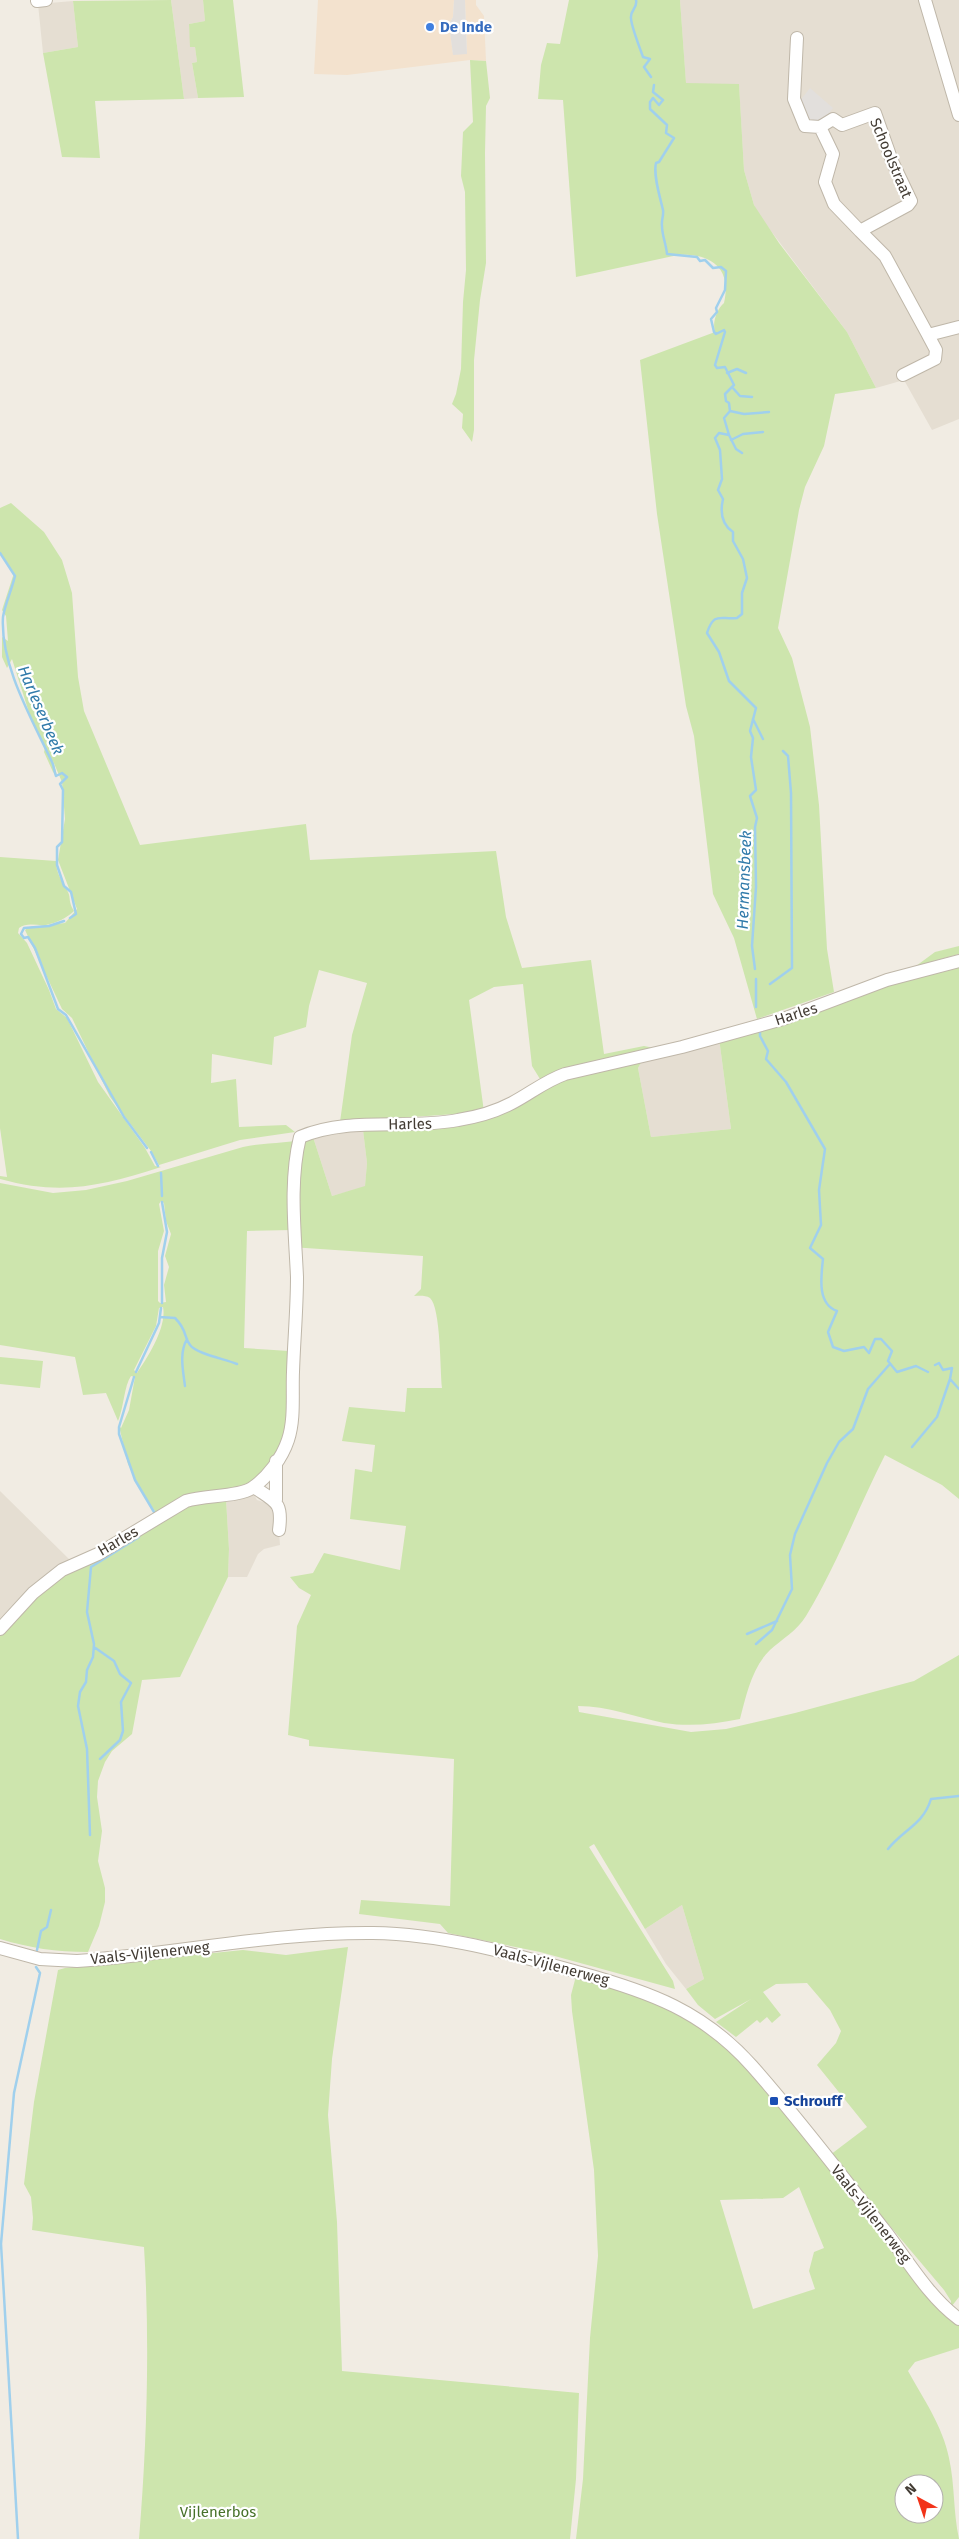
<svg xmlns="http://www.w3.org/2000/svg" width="959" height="2539" font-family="'Fira Sans',sans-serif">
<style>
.residential{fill:#e5ded2}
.commercial{fill:#f3e2ce}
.green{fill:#cde5ad;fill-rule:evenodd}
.parking{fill:#e2dfdc}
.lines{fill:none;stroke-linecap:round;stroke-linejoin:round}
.stream{stroke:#a0d0ed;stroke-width:2.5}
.minor-casing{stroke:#bfb7a9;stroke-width:14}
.minor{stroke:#fff;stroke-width:12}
.shop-dot{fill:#3f7fe0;stroke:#fff;stroke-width:2}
.transit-dot{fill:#1a4fb4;stroke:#fff;stroke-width:2}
.labels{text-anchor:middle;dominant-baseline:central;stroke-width:4.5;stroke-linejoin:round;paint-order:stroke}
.shop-label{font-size:15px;font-weight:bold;fill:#366cbe;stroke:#fff;text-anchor:start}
.street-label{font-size:15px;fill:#433c34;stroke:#fff}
.transit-label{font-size:15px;font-weight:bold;fill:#164399;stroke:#fff;text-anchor:start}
.park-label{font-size:15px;fill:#47722a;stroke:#fff}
.water-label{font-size:16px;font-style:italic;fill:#317baa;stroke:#fff}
</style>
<rect width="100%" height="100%" fill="#f1ece3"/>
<path class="residential" d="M171,0H203L205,21L189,24L191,47H195L197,62L192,63L198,98L184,99Z
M680,0H959V419L932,430L904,380L876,388L847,332L759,215L754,205L744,170L739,85L686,84Z
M73,1L78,47L43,53L38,4Z
M719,1038L731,1129L651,1137L638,1068L646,1054Z
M363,1130L367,1163L365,1187L332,1196L313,1137Z
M249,1486L257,1500L272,1505L278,1520L280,1545L264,1549L258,1554L247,1577H228L229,1549L226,1499Z
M0,1491L70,1560L0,1633Z
M682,1905L704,1979L686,1989L666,1964L645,1929Z"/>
<path class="commercial" d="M318,0H454L453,17L449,24L453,54H467L465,0H476V5L484,16L486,61L470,60L347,75L314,74Z"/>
<path class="green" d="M171,0L184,99L95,101L100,158L62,157L43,53L78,47L73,1Z
M203,0H233L244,97L198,98L192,63L197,62L195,47H190L189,24L205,21Z
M569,0H680L686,83L739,84L744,170L754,205L779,243L847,332L876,388L835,394L824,446L805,487L799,510L778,628L792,658L810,727L819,805L827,949L834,992L757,1019L734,938L713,894L694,736L686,706L657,514L640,360L715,332C712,322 717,309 724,303C732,268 711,253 678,255L576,277L563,100L538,99L541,65L547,43L560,44Z
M470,60L486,61L490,98L486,106L485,153L486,263L480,300L474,360V430L472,442L462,428L463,414L452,404L456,394L461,369L463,302L466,270L465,192L461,176L463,132L473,122Z
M11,503L44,532L62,560L72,593L78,677L84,711L140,845L306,824L310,860L496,851L506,917L522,968L591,960L604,1054L644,1046L654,1048L646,1054L638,1068L651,1137L731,1129L719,1038L959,962V1499L942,1485L885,1455C858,1508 837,1565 806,1616C797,1631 782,1639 770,1650C752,1667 746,1696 740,1719C715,1724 690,1727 664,1723C635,1717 608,1706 578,1706L579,1712L691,1732L726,1729L795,1713L914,1681L959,1655V2297L951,2307V2301L944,2290L830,2155L867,2127L817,2065L836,2043L841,2031L830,2010L807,1983L776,1984L763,1992L781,2015L772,2023L767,2017L760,2023L757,2020L736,2037L716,2022L751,1999L715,2019L698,2005L686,1989L704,1979L682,1905L645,1929L594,1844L589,1847L673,1981L675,1989L540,1952L448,1933L440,1924L359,1914L361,1900L450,1906L454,1759L309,1746V1740L288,1735L297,1626L311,1595L299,1588L290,1577L313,1573L324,1553L400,1570L406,1526L350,1519L355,1469L372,1472L375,1445L342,1441L349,1407L405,1412L407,1388H442C440,1371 441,1308 430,1298C425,1295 419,1296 414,1296L421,1289L423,1256L291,1247L292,1230L247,1231L244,1348L289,1351L287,1432L281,1451L249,1486L157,1514L143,1494L128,1464L119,1426L121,1428L129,1410L135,1377L131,1376C124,1386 124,1407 118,1421L106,1393L83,1395L75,1357L0,1345V1183L53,1193L86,1190L127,1181L243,1147C266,1142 290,1144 313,1137L332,1196L365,1186L367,1163L363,1130L482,1116L540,1079L532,1066L523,984L494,987L469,1000L484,1112L340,1122L352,1035L367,983L319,970L309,1006L306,1027L274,1037L272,1065L212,1054L211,1083L236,1079L239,1127L286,1125L295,1132L240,1140L159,1165L151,1151L110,1097L72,1018L62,1009L25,930L29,927L65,923L77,909L58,860L65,819L62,782L53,761L57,775L53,772L44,752L45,748L32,722L12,659L7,668L2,657V637L8,641L6,616L2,610L14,573L0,553V508ZM161,1201L164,1203L166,1221L171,1234L165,1256L169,1267L164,1285L166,1302L160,1303L158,1301V1251L164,1231L159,1204ZM163,1307C167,1327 148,1357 137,1373L134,1370L156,1326L159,1308Z
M0,857L56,861C56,874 63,882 68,892C71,898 68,902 74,911C67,918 56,923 46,925C37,926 27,922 19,928L18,933L27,943L49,990L56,1009L67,1018L98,1082L145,1148L155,1166L161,1167C101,1186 62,1196 0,1179V1176L7,1177L0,1128Z
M959,946V954L916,966L935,952Z
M0,1357L43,1361L40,1388L0,1384Z
M226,1499L229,1549L228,1577L180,1677L142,1680L132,1734L112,1751L105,1762L98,1781L97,1797L102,1831L98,1861L105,1888V1902L99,1926L88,1952C56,1952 30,1948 0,1939V1633L54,1581L190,1503Z
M348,1947L332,2059L328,2115L337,2222L342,2371L579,2393L576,2479L570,2539H139C147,2442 150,2343 144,2247L32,2230L33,2218L31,2197L24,2184L34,2102L58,1970L65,1968L243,1950L286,1955Z
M576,1976L589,1978L714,2024L959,2320V2348L915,2362L908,2371C923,2398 943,2427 949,2458C955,2485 953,2512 959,2539H576L583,2479L590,2338L598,2256L594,2170L572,2011L571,1995ZM799,2187L824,2248L814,2252L809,2271L815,2289L753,2309L720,2200L783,2198ZM904,2484H934V2514H904Z"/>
<path class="parking" d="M454,0H465L467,54L453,55L449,24L453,17Z
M810,88L833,108L823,121L806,119L799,102Z"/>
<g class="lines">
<path class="stream" d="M636,0C638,8 630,10 631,18C631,26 640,48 643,57L650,59L644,67L651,77
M654,85L653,92L663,100L659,105L653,98L650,102V109L667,125L666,133L674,138L659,162L656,163C653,175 660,197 663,210C664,215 661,221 662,226C662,235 666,244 667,254L697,257L700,261L705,260L713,268L721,267L726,271L725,290L716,308L717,312L711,319L714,332L716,334L724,330L725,332L715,365L717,368L725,367L734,385L725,394L726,401L729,403L730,411L724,418L729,435L719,433L715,438L720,450L722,479L718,490L723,499C720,512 721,524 733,532V541L743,559L747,578L742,593V614L737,618C721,620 714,611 707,633L719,652L729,681L756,708L750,731L753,738L751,757L756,790L750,796L757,818L755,827L756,887L752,946L755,969
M727,373L737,369L746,373
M732,387L740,396L752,397
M730,411L744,414L769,412
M729,435L736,449L742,453
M731,440L743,434L763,432
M0,553L15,576C12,589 5,604 3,617C0,665 32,719 52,762C54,766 54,771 56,776L62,773L67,777L60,784L63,790L62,842L57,847V865L64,886L71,892L76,914L70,918
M753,719L763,739
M64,921L49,926L24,928L21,934L24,938L28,937L35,948L58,1009L66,1015L124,1117L147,1148
M756,979V1007
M770,984L792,968L791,793L788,756L783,751
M760,1031V1036L768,1051L766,1059L786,1082L825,1149L819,1190L821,1225L810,1248L823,1259C821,1277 817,1304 837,1311L828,1332L833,1347L844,1351L864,1347L869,1353L875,1339H881L892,1351L888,1361L897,1372L916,1366L928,1372
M151,1152L158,1166
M161,1173L162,1196
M162,1303V1258L167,1232L162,1202
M160,1317L175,1318C188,1331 183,1336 190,1345C197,1354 225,1359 237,1364
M935,1365L939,1363L943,1370L952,1368L950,1379L959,1389
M136,1372L159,1323L161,1308
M134,1377L119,1427V1434L135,1480L154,1512
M185,1386C183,1370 179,1353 187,1339
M912,1447L937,1417L950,1379
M145,1532L155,1526
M747,1634L777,1621
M756,1644L772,1630L792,1589L790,1555L795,1534L827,1463L839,1442L853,1429L868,1389L889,1365
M94,1647L114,1661L120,1674L131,1683L121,1702L123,1731L120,1740L100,1759
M90,1835L87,1749L78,1706L80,1692L86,1682L87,1670L93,1657L94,1644L87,1612L91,1567L139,1537
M888,1849C904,1829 923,1825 931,1799L959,1796
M37,1950L41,1931L47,1927L51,1910
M18,2539L1,2244L14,2093L40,1973L36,1967"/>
<g class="minor-casing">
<path id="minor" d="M925,0L959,115
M37,1L46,0
M797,38L794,99L805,126L820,127L833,119L842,125L875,113L892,161L911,201L908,205L860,231L885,256L928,335
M820,127L833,154L825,182L834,204L860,231
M903,375L935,359L936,350L928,335L959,327
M254,1487C275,1502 283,1501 279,1530
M276,1500V1461
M0,1629L33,1593L62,1570L98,1554L186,1501C204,1495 239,1497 252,1488C268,1477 282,1458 288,1440C295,1419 292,1394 293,1372C294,1340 297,1309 297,1277C295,1231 289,1182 300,1137C350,1116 406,1130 458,1120C477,1117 495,1112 512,1103C531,1093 545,1081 565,1074L682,1047L783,1019L887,980L959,961
M0,1948L40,1959L77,1961C176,1954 274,1932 373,1933C444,1934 513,1954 581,1973C650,1992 703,2011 752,2066C799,2119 842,2176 886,2232C908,2261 929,2297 959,2319"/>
</g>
<use href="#minor" class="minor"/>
</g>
<circle class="shop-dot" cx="430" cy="27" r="5"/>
<rect class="transit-dot" x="769" y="2096" width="10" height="10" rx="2.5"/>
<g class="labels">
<g class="shop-label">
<text x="440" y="27">De Inde</text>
</g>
<g class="street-label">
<text transform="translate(891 158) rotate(67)">Schoolstraat</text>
<text transform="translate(796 1014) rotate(-18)">Harles</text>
<text transform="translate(410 1124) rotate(-1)">Harles</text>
<text transform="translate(118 1541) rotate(-30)">Harles</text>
<text transform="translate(150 1953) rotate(-6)">Vaals-Vijlenerweg</text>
<text transform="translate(551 1965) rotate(15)">Vaals-Vijlenerweg</text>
<text transform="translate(871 2214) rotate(52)">Vaals-Vijlenerweg</text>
</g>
<g class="transit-label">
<text x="784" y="2101">Schrouff</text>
</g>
<g class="park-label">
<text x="218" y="2512">Vijlenerbos</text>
</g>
<g class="water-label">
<text transform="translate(41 710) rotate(67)">Harleserbeek</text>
<text transform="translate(744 880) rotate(-88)">Hermansbeek</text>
</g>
</g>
<g transform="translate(919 2499) rotate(320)"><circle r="24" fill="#ffffff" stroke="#b4b1ae"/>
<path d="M0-4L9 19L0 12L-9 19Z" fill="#f23319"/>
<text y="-8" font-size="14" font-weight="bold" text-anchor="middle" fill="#433c34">N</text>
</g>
</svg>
